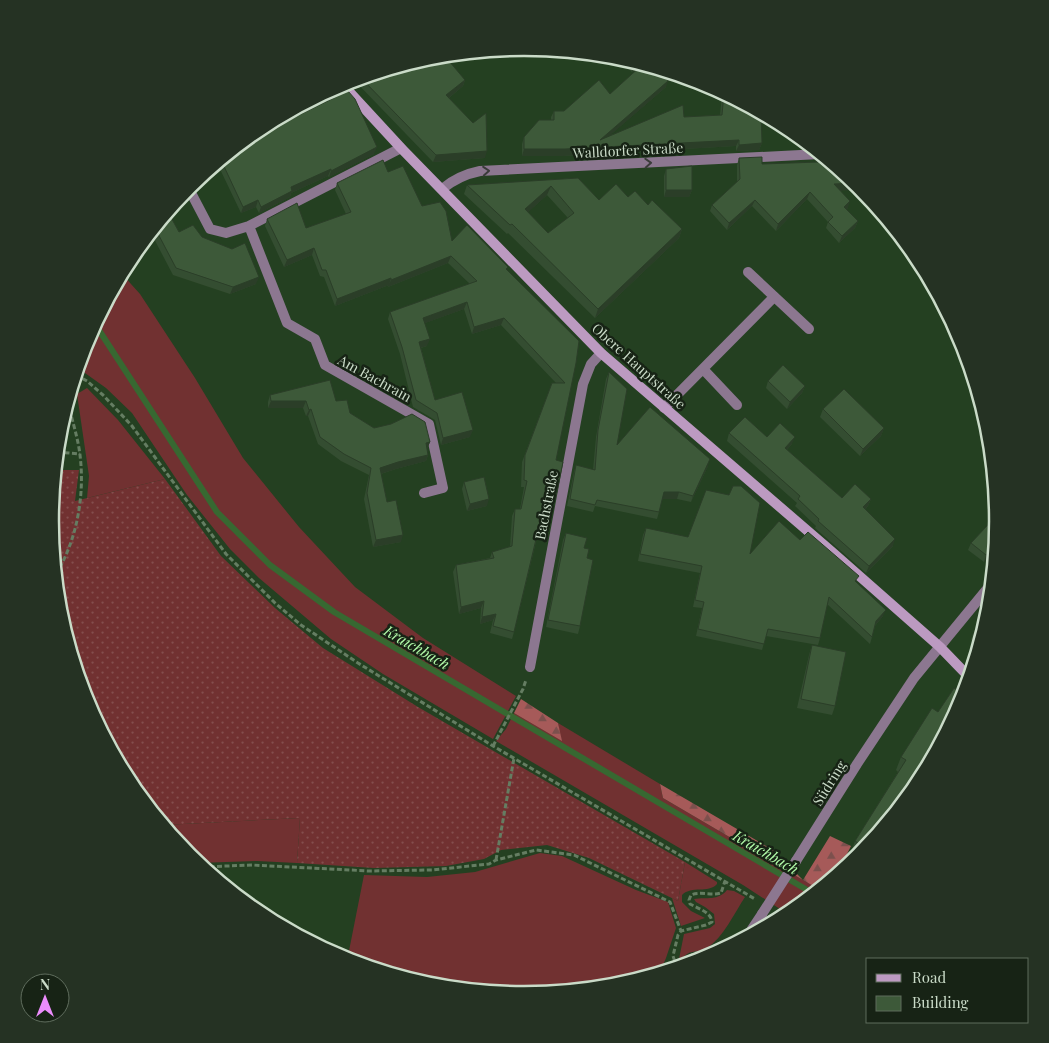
<svg xmlns="http://www.w3.org/2000/svg" width="1049" height="1043" font-family="'Playfair Display',serif">
<style>
.grass{fill:#713131}
.forest{fill:url(#forest-firs)}
.garden{fill:url(#garden-dots)}
.lines{fill:none;stroke-linecap:round;stroke-linejoin:round}
.stream{stroke:#376831;stroke-width:6}
.path{stroke:#657d62;stroke-width:3;stroke-dasharray:5 2.5;stroke-linecap:butt}
.street{stroke:#8c7790;stroke-width:10}
.secondary{stroke:#bc9ac1;stroke-width:10}
.street-bridge{stroke:#8c7790;stroke-width:10}
.wall{fill:#344d31;fill-rule:evenodd}
.shaded-wall{fill:#2b3e28}
.building{fill:#3d5939;stroke:#2b3e28;fill-rule:evenodd}
.oneway{stroke:#3a3c3a}
.labels{text-anchor:middle;dominant-baseline:central;stroke-width:5;stroke-linejoin:round;paint-order:stroke}
.street-label{font-size:14px;fill:#cadbc8;stroke:#172315}
.water-label{font-size:15px;font-style:italic;fill:#b1f9a8;stroke:#172315}
.rim{fill:none;stroke:#cadbc8;stroke-width:2.5}
</style>
<defs>
<pattern id="forest-firs" width="22" height="20" patternUnits="userSpaceOnUse" patternTransform="scale(1.25)"><rect width="22" height="20" fill="#a65a59"/><path d="M5 1l3.5 6h-7zM16 11l3.5 6h-7z" fill="#7c504d"/></pattern>
<pattern id="garden-dots" width="8" height="8" patternUnits="userSpaceOnUse" patternTransform="scale(1.25)"><rect width="8" height="8" fill="#713131"/><path d="M2 2h.1M6 6h.1" fill="none" stroke="#844e4d" stroke-width="1.8" stroke-linecap="round"/></pattern>
</defs>
<rect width="100%" height="100%" fill="#244021"/>
<path class="grass" d="M122,274L140,294L195,378L243,458L299,527L355,587L423,638L516,696L493,739L383,674L331,639L259,578L230,549L187,495L132,413L106,388L78,368L87,340Z
M87,388L118,420L165,479L87,498L89,476L77,394Z
M514,713L561,740L558,723L660,784L663,798L820,890L790,914L783,911L743,885L496,741L506,729Z
M300,818L297,863L257,861L197,863L189,856L164,825Z
M540,853L562,856L636,890L668,902L676,928L666,958L659,974L617,986L525,995L432,986L347,961L364,875L427,877L475,872Z
M685,862L717,882V884C708,894 692,885 682,895V902L691,911L705,918L681,926L672,898L678,901Z
M727,890L734,891L745,897C735,912 723,938 707,948C697,955 689,946 678,964L684,934L710,928L715,924L714,914L705,907L696,902L694,899C707,897 718,901 727,890Z"/>
<path class="forest" d="M521,699L558,723L562,741L514,713Z
M660,784L773,850L803,880L830,836L851,846L841,866L843,871L820,890L663,798Z"/>
<path class="garden" d="M56,470H79L75,501L165,479L221,556L275,608L323,648L418,707L685,862L678,901L589,858L547,845L501,850L484,859L446,866L374,868L297,863L300,818L164,825L130,785L86,703L60,614L51,521Z"/>
<g class="lines">
<path class="stream" d="M95,324L217,512L270,565L334,612L814,894"/>
<path class="path" d="M76,375L87,381L103,395L132,426L226,554L275,603L301,625L358,663L493,746L755,899
M57,452L80,454
M56,574C77,540 85,495 80,455C78,438 72,420 68,403
M493,746L523,689L526,680
M496,860L514,758
M202,867L252,865L369,871L432,870L489,864L496,860L536,850L574,855L670,902L681,931
M778,913L785,917
M677,968L673,956L678,935L681,931L706,925L712,922C711,912 699,909 690,904L689,900L691,895C701,891 711,896 721,893L725,881
M678,968L694,953L714,955"/>
<path class="street" d="M188,187L210,229L226,233L249,226L287,323L315,339L325,365L429,424L443,488L424,493
M442,189C454,179 465,174 480,171L820,154
M249,226L401,148
M748,272L809,329
M703,369L737,405
M664,408L774,297
M530,667L583,384L591,364L601,353
M796,861L857,764L914,678L992,583
M746,938L762,914"/>
<path class="secondary" d="M342,84L401,148L601,353L831,551L940,647L970,678"/>
<path class="street-bridge" d="M762,914L796,861"/>
</g>
<path class="wall" d="M432,57L465,80L463,86L449,98L485,158L433,162L354,80Z
M617,57L640,64L632,72Z
M666,87L610,135L684,117L720,115L722,95L714,88L761,113L762,143L759,150L736,151V146L563,156H522V144L524,137L551,120V117L554,111H564L610,94Z
M238,147V148L374,154L329,177L328,176L291,193L290,197L259,213L256,207L241,213L218,165L219,162Z
M819,154L863,190H840L848,208L846,209L858,221L855,228L839,243L826,228L828,222L807,199L776,231L752,206L727,230L710,211L712,205L737,182V165L739,158L762,164L817,162Z
M666,169L692,190L689,197H664V176Z
M388,172L422,206L452,241L507,270L579,341L556,460V496L554,503L546,501L514,632L512,639L490,633L493,620L480,624L481,608L459,614L453,572L456,565L490,558L492,552L510,547L512,516L515,509H520L524,487H521L522,462L552,383H556L501,325L472,334L464,309L425,323L427,346L421,348L435,400L470,437L441,445L435,420L413,407L400,354L388,319L390,312L470,284L448,263L388,287L389,285L335,306L324,277L320,276L312,255L284,267L265,226L267,219L306,228L346,214L335,190L337,183Z
M578,178L599,200L628,197L648,205L682,229L679,238L595,318L508,233L507,234L464,194L467,185ZM547,195L568,218L548,233L528,212Z
M168,212L179,232L202,237L256,284L230,294L173,275L151,233Z
M609,372L617,445L708,466L691,502L677,499H662L659,512L657,519L595,506L593,512L567,506L574,472L576,465L593,470L596,437L606,379Z
M768,381L805,386L802,393L787,409L766,388Z
M270,395L336,401L350,413L374,428L430,442L427,449L428,455L426,461L396,469L381,474L387,502L401,542L373,547L364,499L369,475L341,461L318,444L308,416H306L303,408H268V402Z
M823,409L884,428L881,436L860,456L820,417Z
M729,433L767,437L792,444L787,450L842,498L871,499L868,506L865,510L893,546L866,573L815,528L816,526L795,506L797,503L727,441Z
M464,482L487,506L467,511L462,489Z
M998,522L996,547L984,562L968,550L971,543Z
M646,528L750,554L800,540L857,583L883,616L875,626L872,637L870,644L827,604L820,638L818,645L766,636L762,650L696,636L702,608L693,607L700,573L638,561L643,535Z
M566,533L584,548L587,558L580,626L578,634L546,627L563,540Z
M989,615L979,647L971,640L973,634Z
M812,645L835,706L832,715L797,708L809,655Z
M938,712L918,785L859,857L854,861L855,858L850,855L855,841L898,772L896,770L901,757Z"/>
<path class="shaded-wall" d="M636,63L640,64L632,72L634,64Z
M465,80L463,86L444,102L446,95Z
M668,81L666,87L598,146L600,140Z
M739,140L736,146L563,156H522L524,149Z
M762,143L759,150L736,151L739,145Z
M377,147L374,154L329,177L331,171Z
M487,151L485,158L433,162L436,155Z
M331,169L328,176L291,193L290,197L259,213L261,207L291,187Z
M856,183L863,190L831,191L834,184Z
M551,186L547,195L522,218L525,209Z
M666,190H692L689,197H664Z
M810,192L807,199L776,231L778,224Z
M258,200L256,207L241,213L243,207Z
M755,200L752,206L727,230L729,223Z
M850,201L848,208L842,214L844,207Z
M858,221L855,228L839,243L842,236Z
M682,229L679,238L595,318L598,309Z
M314,248L312,255L284,267L287,260Z
M451,256L448,263L388,287L391,280Z
M259,277L256,284L230,294L233,287Z
M391,278L389,285L335,306L337,299Z
M467,302L464,309L420,325L423,318Z
M504,318L501,325L472,334L474,327Z
M430,339L427,346L416,349L419,342Z
M805,386L802,393L787,409L790,402Z
M271,401H306L303,408H268Z
M311,409L308,416H306L309,410Z
M884,428L881,436L860,456L863,449Z
M473,430L470,437L441,445L443,438Z
M795,437L792,444L782,455L785,448Z
M430,442L427,449L426,443Z
M428,455L426,461L396,469L377,475L380,468L398,462Z
M710,459L708,466L691,502L693,496Z
M664,492H679L677,499H661Z
M489,499L487,506L467,511L470,504Z
M871,499L868,506L860,515L863,507Z
M403,535L401,542L373,547L376,540Z
M895,539L893,546L866,573L869,566Z
M996,543V547L984,562L986,555Z
M484,601L481,608L459,614L461,607Z
M886,610L883,616L873,628L876,621Z
M496,614L493,620L480,624L482,617Z"/>
<path class="building" d="M444,55L465,80L446,95L473,123L486,113L487,151L436,155L361,78L432,57Z
M643,64L657,69L668,81L600,140L683,105L684,117L722,115L724,93L761,113L762,143L739,145V140L565,149H524V137L539,120H554V111H564L599,80L610,94Z
M348,91L355,99L377,147L331,171V169L291,187L292,191L261,207L258,200L243,207L221,160L238,147V148L297,116Z
M819,154H820L856,183L834,184L850,201L844,207L858,221L842,236L828,222L833,217L810,192L778,224L755,200L729,223L712,205L740,179L739,158L762,157V164L819,162Z
M383,160L388,172L403,166L422,206L440,202L446,211L452,241L467,225L508,267L506,269L579,341L576,363L556,460L563,462L556,496L547,493L514,632L493,626L496,614L482,617L484,601L461,607L456,565L494,558L492,552L512,546L515,509H521L527,481L524,480L525,455L552,383H565L504,318L474,327L467,302L423,318L430,339L419,342L435,400L462,392L473,430L443,438L437,413L416,400L402,347L390,312L477,281L451,256L391,280V278L337,299L326,270H322L314,248L287,260L267,219L297,203L306,228L351,212L337,183Z
M692,166V190H666V169Z
M578,178L599,200L616,184L628,197L635,191L648,205L652,200L682,229L598,309L512,224L510,225L467,185ZM551,186L574,213L548,233L525,209Z
M168,212L179,232L193,225L202,237L232,249L245,243L259,277L233,287L176,268L155,228Z
M783,365L805,386L790,402L768,381Z
M609,372L627,389L617,445L650,407L710,459L693,496L679,492H664L659,512L597,500L595,505L570,499L576,465L595,470L598,430Z
M330,380L336,401L347,400L350,413L374,428L391,424L412,414L425,422L430,442L426,443L428,455L398,462L380,468L387,502L396,500L403,535L376,540L367,493L371,468L344,454L320,437L311,409L309,410L306,401H271L270,395Z
M844,389L884,428L863,449L823,409Z
M745,417L767,437L780,423L795,437L785,448L842,498L855,484L871,499L863,507L895,539L869,566L818,521L819,519L798,499L800,496L729,433Z
M484,477L489,499L470,504L464,482Z
M733,486H741L760,503L750,554L779,521L800,540L808,532L859,576L855,581L886,610L876,621L872,637L829,597L820,638L768,629L764,644L698,629L704,602L695,600L702,566L640,554L646,528L688,537L706,490L729,495Z
M998,514V522L996,543L986,555L971,543Z
M566,533L587,538L584,548L589,549L587,558L593,560L580,626L548,620Z
M989,615L981,641L973,634Z
M812,645L846,652L835,706L801,699Z
M954,688L965,695L962,703L918,785L860,856L857,854L862,846L855,841L906,760L901,757L932,708L938,712Z"/>
<defs><path id="oneway-chevron" d="M-2-3.5L2.5 0L-2 3.5" fill="none" stroke-width="1.6" stroke-linecap="round" stroke-linejoin="round" transform="scale(1.25)"/></defs>
<g class="oneway">
<use href="#oneway-chevron" transform="translate(648 163) rotate(-3)"/>
<use href="#oneway-chevron" transform="translate(486 171) rotate(-4)"/>
</g>
<g class="labels">
<g class="street-label">
<text transform="translate(628 150) rotate(-3)">Walldorfer Straße</text>
<text transform="translate(639 366) rotate(42)">Obere Hauptstraße</text>
<text transform="translate(375 378) rotate(29)">Am Bachrain</text>
<text transform="translate(546 505) rotate(-79)">Bachstraße</text>
<text transform="translate(829 783) rotate(-58)">Südring</text>
</g>
<g class="water-label">
<text transform="translate(417 647) rotate(30)">Kraichbach</text>
<text transform="translate(766 852) rotate(30)">Kraichbach</text>
</g>
</g>
<path d="M0 0H1049V1043H0ZM59 521a465 465 0 1 1 930 0a465 465 0 1 1-930 0Z" fill="#253223" fill-rule="evenodd"/>
<path class="rim" d="M59 521a465 465 0 1 1 930 0a465 465 0 1 1-930 0Z"/>
<rect x="866" y="958" width="162" height="65" fill="#172315" stroke="#5f6d5d"/>
<rect x="876" y="974" width="25" height="8" fill="#bc9ac1" stroke="#5f6d5d"/>
<text x="912" y="983" font-size="15" fill="#cadbc8">Road</text>
<rect x="876" y="996" width="25" height="15" fill="#3d5939" stroke="#5f6d5d"/>
<text x="912" y="1008" font-size="15" fill="#cadbc8">Building</text>
<g transform="translate(45 998)"><circle r="24" fill="#172315" stroke="#5f6d5d"/>
<path d="M0-4L9 19L0 12L-9 19Z" fill="#eb8cfb"/>
<text y="-8" font-size="14" font-weight="bold" text-anchor="middle" fill="#cadbc8">N</text>
</g>
</svg>
